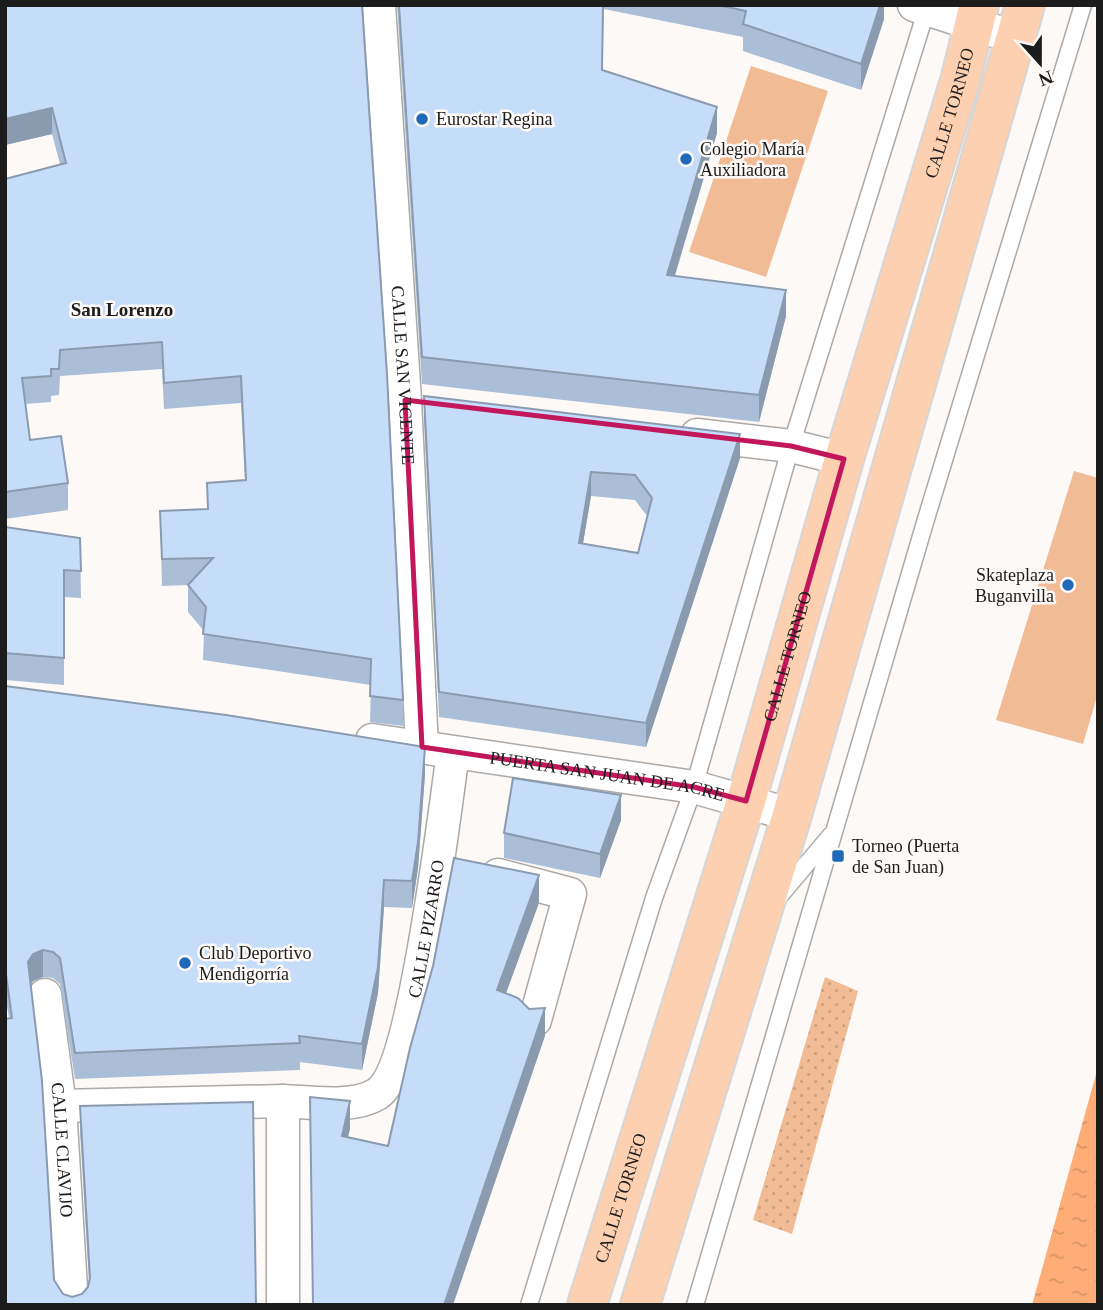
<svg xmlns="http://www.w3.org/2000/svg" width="1103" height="1310" font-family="'Times New Roman',serif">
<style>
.grass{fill:url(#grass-dots)}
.park{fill:#f1bb95}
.water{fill:url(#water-ripples)}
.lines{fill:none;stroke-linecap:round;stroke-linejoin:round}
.lane-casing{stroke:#aca9a7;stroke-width:19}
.street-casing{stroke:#aca9a7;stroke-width:35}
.primary-casing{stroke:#d6d6d6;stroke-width:42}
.lane{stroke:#fff;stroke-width:16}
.street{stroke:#fff;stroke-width:32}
.primary{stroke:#fcd0b0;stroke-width:38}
.wall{fill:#aabed7;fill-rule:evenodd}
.shaded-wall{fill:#8b9baf}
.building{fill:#c6ddfa;stroke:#8b9baf;stroke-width:2;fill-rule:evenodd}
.marked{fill:none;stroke:#c2185b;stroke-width:5;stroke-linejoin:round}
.poi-dot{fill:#2069b9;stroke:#fcf9f7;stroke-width:2.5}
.labels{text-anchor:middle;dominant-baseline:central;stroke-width:5;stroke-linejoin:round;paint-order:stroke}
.street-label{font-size:18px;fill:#1d1c1c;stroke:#fcf9f7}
.poi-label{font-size:18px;fill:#1d1c1c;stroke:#fcf9f7;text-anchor:start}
.neighbourhood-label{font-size:19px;font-weight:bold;fill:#1d1c1c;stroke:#fcf9f7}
</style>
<defs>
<pattern id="grass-dots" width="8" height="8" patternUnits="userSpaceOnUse" patternTransform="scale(1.75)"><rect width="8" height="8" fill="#f1bb95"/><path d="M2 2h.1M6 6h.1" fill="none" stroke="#cea080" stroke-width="1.8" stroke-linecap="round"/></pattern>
<pattern id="water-ripples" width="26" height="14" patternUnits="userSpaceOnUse" patternTransform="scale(1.75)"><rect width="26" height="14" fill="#fdad75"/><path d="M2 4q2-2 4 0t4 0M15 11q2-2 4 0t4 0" fill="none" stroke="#d89465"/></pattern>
</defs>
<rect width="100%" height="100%" fill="#fcf9f7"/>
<path class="grass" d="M825,977L858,991L792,1234L753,1220Z"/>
<path class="park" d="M751,66L828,91L766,277L689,252Z
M1074,471L1098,478V693L1083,744L996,720Z"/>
<path class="water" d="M1098,1067V1305H1032Z"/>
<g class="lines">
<g class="lane-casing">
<path id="lane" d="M778,898L831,835
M529,1305L654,898L694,787L791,446L928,5
M695,1305L926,519L1083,5"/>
</g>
<g class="street-casing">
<g id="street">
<path id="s1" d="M379,5L405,400L422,747"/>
<path d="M914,5L1017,38"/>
<path d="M697,435L791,446L844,459"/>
<path id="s2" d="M372,740L694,787L792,815"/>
<path d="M498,875L570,894L535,1020"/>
<path id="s3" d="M45,995L60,1106L72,1305"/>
<path d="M60,1106L283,1101"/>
<path id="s4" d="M283,1305V1101C310,1102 353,1109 377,1094C415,1071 445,807 453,753"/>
</g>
</g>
<g class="primary-casing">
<g id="primary">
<path id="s5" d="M587,1305L746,801L844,459L960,81L979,5"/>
<path d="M640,1305L792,815L1025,5"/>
</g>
</g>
<use href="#lane" class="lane"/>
<use href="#street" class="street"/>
<use href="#primary" class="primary"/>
</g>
<path class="wall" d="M5,5H362L403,700V726L370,722L371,685L203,660L204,631L188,612V585L162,586L160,511L207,509L245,480L241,403L164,409L162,369L60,376L59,395L51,396V402L25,404L30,440L68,483V510L5,519V179L60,164L52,134L5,145Z
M397,5H884V19L861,90L743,51V37L604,9L602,70L717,133L675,276L786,316L759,422L422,384Z
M424,396L740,458L646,747L439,717L424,421ZM591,496L635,500L647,516L638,553L583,543Z
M5,527L80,538L81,598L64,597V685L5,680Z
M5,686L425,774L418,868L412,908L384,907L378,993L362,1070L300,1062V1070L75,1079L60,984L53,978L43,977L33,981L30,985L54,1280L63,1294L72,1297L82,1294L88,1287L89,1283L80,1132V1106L256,1305H5L9,1018L5,994Z
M621,820L600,878L504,858V833Z"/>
<path class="shaded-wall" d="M880,5H884V19L861,90V64Z
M717,107V133L667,301V275Z
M52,108V134L5,145V119Z
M786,290V316L759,422V395Z
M740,434V458L646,747V723Z
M591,472V496L579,567V543Z
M425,747V774L418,868L412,908V881Z
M621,795V820L600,878V854Z
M539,875V903L497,1018V990Z
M384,880V907L378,993L362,1070V1044Z
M43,950V977L33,981L28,989V962L33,954Z
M545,1008V1036L453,1305H444Z
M350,1101V1129L342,1164V1136Z"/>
<path class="building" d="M5,5H362L387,374L403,700L370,696L371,659L203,634L206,607L188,585L213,558L162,559L160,511L208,509L207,483L246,480L241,376L164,383L162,342L60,350L59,369H51V376L22,378L30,440L61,436L68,483L5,492V179L66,163L52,108L5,119Z
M399,5H603L602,70L717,107L667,275L786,290L759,395L422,357Z
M718,5H880L861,64L743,24L746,11Z
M424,396L740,434L646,723L439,692ZM591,472L635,475L652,498L638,553L579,543Z
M5,527L80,538L81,571L64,570V658L5,653Z
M5,686L226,715L425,747L418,842L412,881L384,880L378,967L362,1044L299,1036L300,1043L75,1053L60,958L53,952L43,950L33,954L28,962L42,1081L54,1280L63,1294L72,1297L82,1294L88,1287L90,1278L80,1106L253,1102L256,1305H5V1019L12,1018L5,967Z
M513,778L621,795L600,854L504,833Z
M454,858L539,875L497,990L518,998L529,1009L545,1008L444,1305H313L310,1097L350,1101L342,1136L388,1146L410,1048L433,966Z"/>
<path class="marked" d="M405,400L791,446L844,459L746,801L694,787L422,747Z"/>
<g class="poi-dot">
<circle cx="422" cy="119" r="7"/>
<circle cx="686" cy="159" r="7"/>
<circle cx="1068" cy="585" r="7"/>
<rect x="831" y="849" width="14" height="14" rx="3.5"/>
<circle cx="185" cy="963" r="7"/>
</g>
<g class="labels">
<g class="street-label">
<text stroke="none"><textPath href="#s5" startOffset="1246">CALLE TORNEO</textPath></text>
<text stroke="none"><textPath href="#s1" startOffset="371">CALLE SAN VICENTE</textPath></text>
<text stroke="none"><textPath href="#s5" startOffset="679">CALLE TORNEO</textPath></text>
<text stroke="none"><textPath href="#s2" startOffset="238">PUERTA SAN JUAN DE ACRE</textPath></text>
<text stroke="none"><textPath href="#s4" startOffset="474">CALLE PIZARRO</textPath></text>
<text stroke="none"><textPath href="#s3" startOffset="156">CALLE CLAVIJO</textPath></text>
<text stroke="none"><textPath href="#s5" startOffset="112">CALLE TORNEO</textPath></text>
</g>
<g class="poi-label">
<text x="436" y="119">Eurostar Regina</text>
<text x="700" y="149">Colegio María<tspan x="700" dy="21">Auxiliadora</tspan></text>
<text x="1054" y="575" text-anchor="end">Skateplaza<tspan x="1054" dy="21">Buganvilla</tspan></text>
<text x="852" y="846">Torneo (Puerta<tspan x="852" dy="21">de San Juan)</tspan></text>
<text x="199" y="953">Club Deportivo<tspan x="199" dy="21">Mendigorría</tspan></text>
</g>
<g class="neighbourhood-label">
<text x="122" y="309">San Lorenzo</text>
</g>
</g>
<rect width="1103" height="1310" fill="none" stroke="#1d1c1c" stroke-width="14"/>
<g transform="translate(1040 63) rotate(159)" stroke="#fcf9f7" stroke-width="5" paint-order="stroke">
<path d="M0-5L12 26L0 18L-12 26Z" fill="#1d1c1c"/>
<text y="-10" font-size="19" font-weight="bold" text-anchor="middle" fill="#1d1c1c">N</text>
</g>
</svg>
